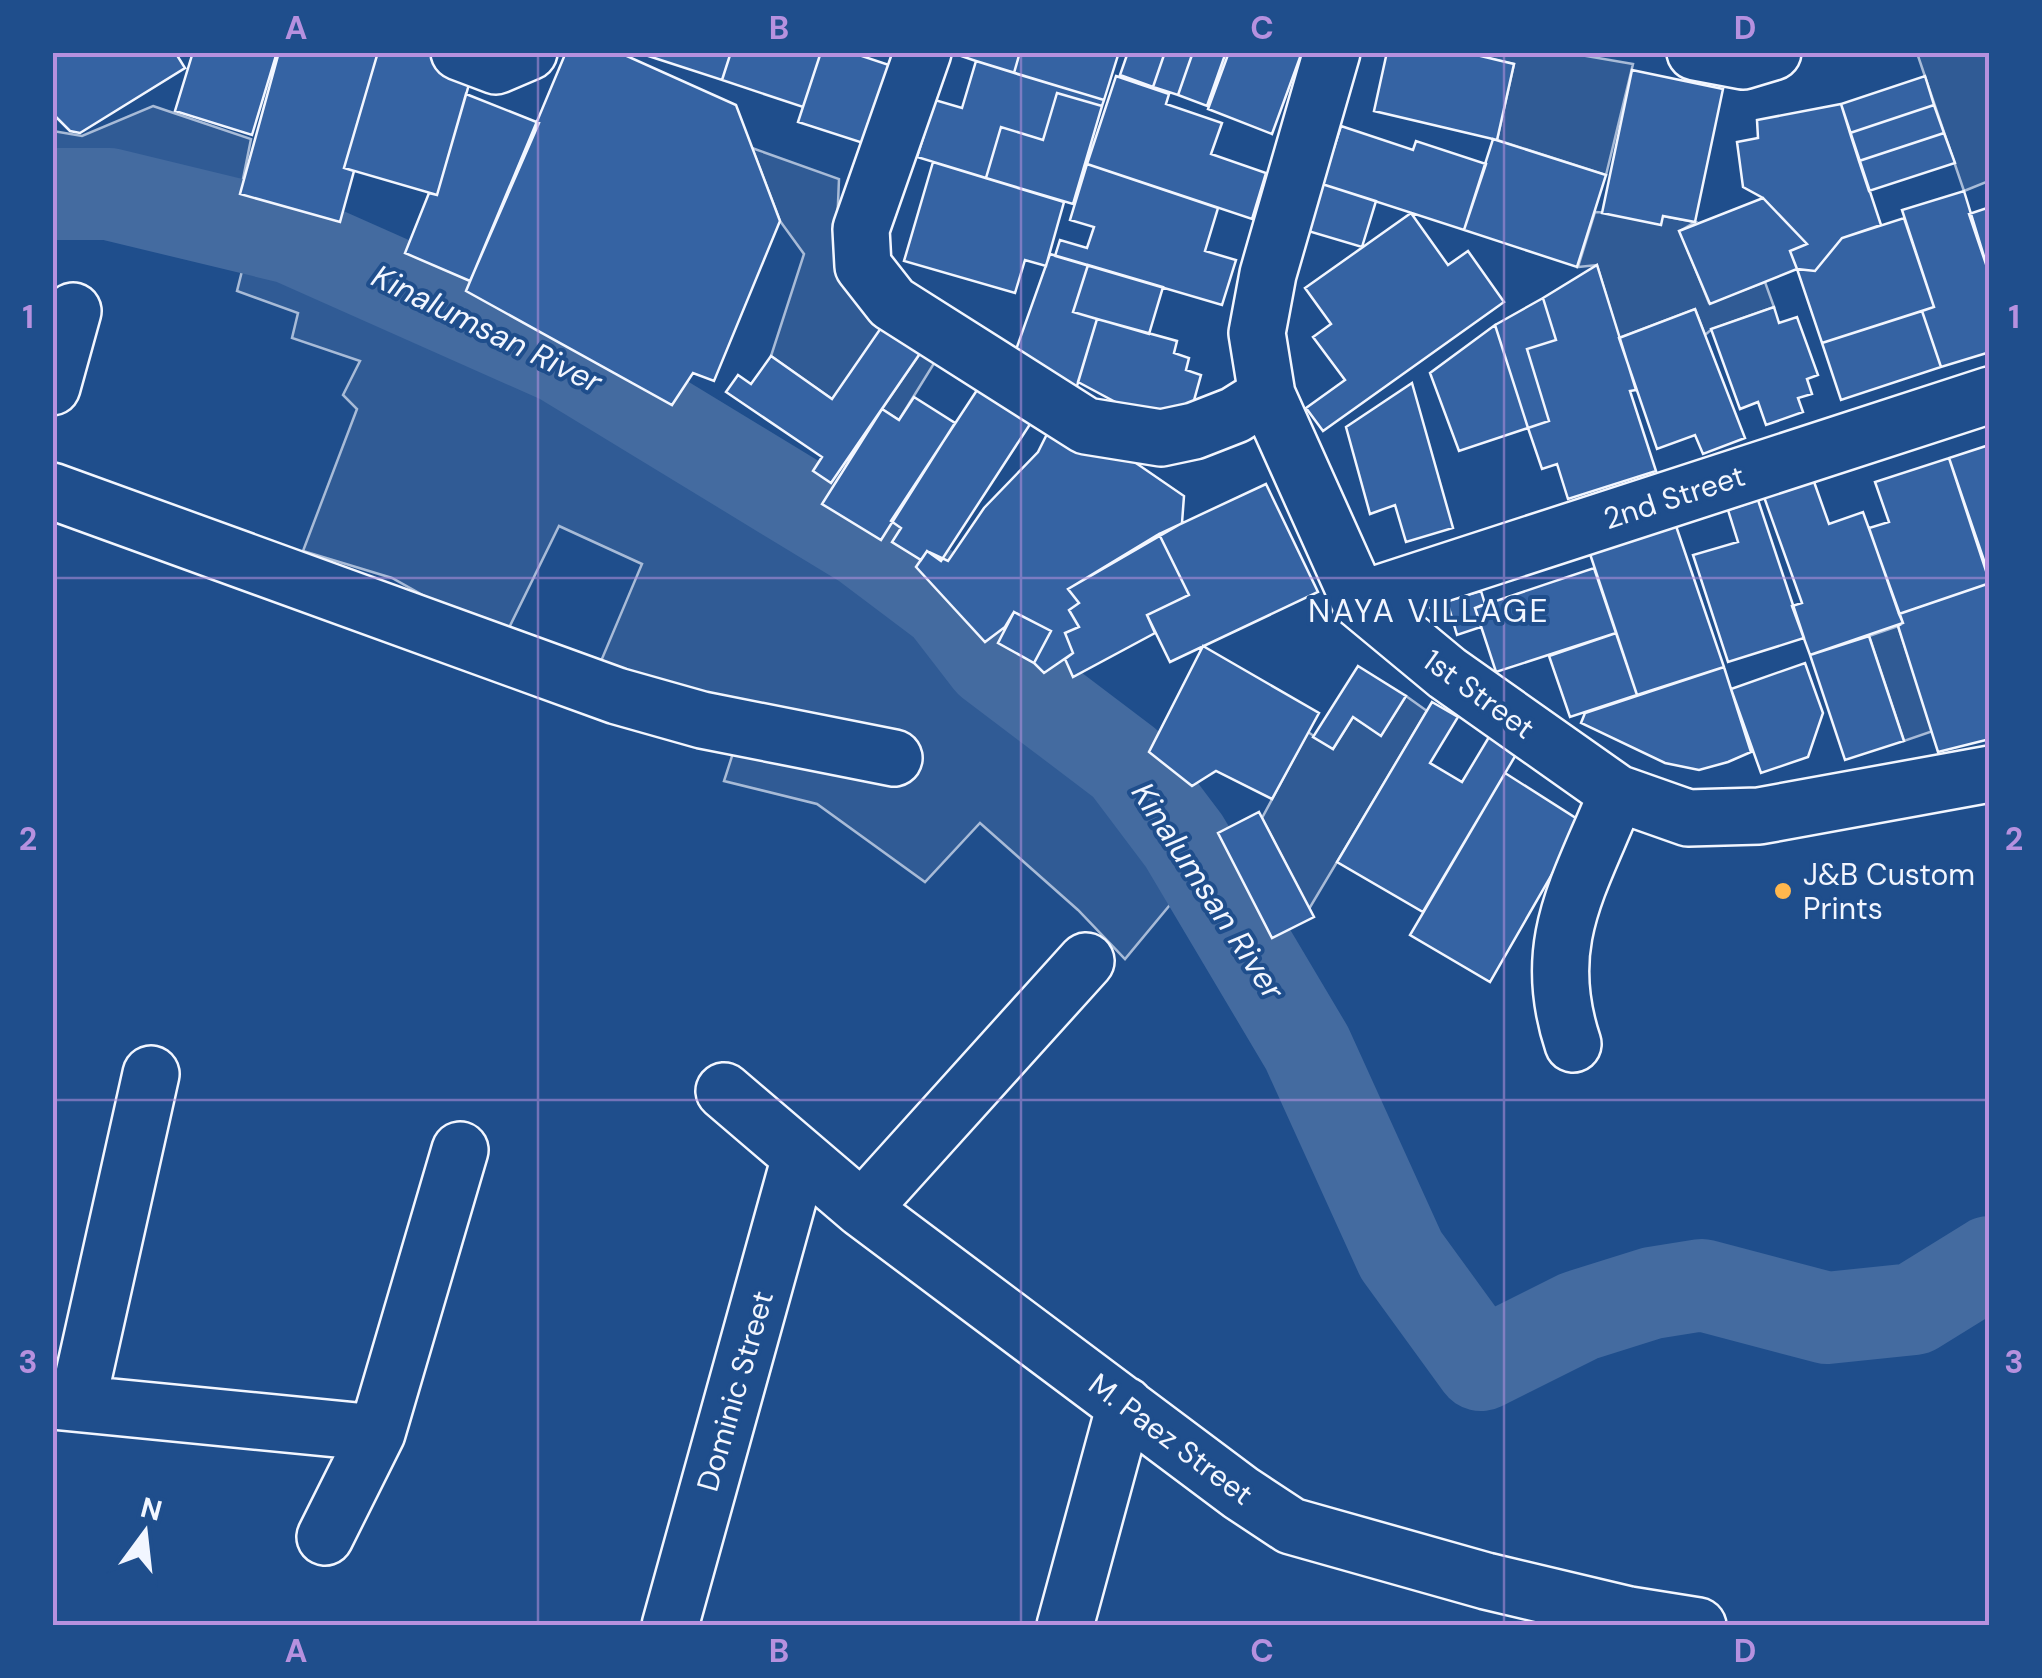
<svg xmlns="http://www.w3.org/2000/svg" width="2042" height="1678" font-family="'DM Sans',sans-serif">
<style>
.built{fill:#305b95;stroke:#a8bbd7;stroke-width:2.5}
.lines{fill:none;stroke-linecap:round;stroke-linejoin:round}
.river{stroke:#446ba0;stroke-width:92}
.building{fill:#3563a3;stroke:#f2f6ff;stroke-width:2.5}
.minor-casing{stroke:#f2f6ff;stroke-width:60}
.minor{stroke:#1f4e8c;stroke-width:55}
.grid{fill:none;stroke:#b691df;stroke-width:2.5;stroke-opacity:0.55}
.poi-dot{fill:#ffb74d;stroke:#1f4e8c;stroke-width:4}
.labels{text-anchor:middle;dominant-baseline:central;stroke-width:8;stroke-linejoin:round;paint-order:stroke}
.street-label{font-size:30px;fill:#f2f6ff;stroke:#1f4e8c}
.poi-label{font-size:30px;fill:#f2f6ff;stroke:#1f4e8c;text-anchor:start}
.water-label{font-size:32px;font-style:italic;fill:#f2f6ff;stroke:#1f4e8c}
.neighbourhood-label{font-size:32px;letter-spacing:2.5px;fill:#f2f6ff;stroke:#1f4e8c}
.neatline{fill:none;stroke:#b691df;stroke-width:4}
.grid-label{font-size:32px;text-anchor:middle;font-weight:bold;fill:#b691df}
</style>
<rect width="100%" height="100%" fill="#1f4e8c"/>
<path class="built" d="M1464,53H1569L1633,64L1606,175L1497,140L1514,64Z
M1917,53H1989V181L1964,191Z
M153,106L251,139L240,194L260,211L405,264L672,405L687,383L724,415L822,486L811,510L871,547L946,604L990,661L1019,682L1073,693L1192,786L1256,916L1214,941L1179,894L1125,959L1078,910L980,823L925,882L817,804L724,781L745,716L593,680L642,564L559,526L503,640L392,578L303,551L357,409L343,395L360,361L292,338L298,313L237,291L243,267L212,262L111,229L53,221V131L82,136Z
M752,148L839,179L836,252L938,357L899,420L882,409L921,352L832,399L771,356L804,254L780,221Z
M1595,212L1663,216L1695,222L1680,231L1709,303L1765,282L1774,307L1712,329L1705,335L1695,309L1619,338L1597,265L1578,267Z
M1898,626L1933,731L1904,741L1869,636Z
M1406,696L1427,711L1309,909L1262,818L1308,732L1333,749L1353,717L1381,735Z"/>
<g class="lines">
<path class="river" d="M52,194H109L291,238L561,358L865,543L946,604L990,661L1126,764L1184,841L1307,1048L1401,1255L1481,1365L1579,1316L1652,1293L1702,1285L1827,1318L1914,1309L1990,1262"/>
</g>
<path class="building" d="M52,52H175L185,68L80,133L70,131L52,113Z
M193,52H277L252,135L175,111Z
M279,52H378L344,168L354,171L340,222L240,194Z
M378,52H424L474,67L437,195L344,168Z
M566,52H618L736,105L780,221L714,381L693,373L672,405L466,291Z
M636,52H731L722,80Z
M731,52H821L803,107L722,80Z
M821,52H850L889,65L863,143L798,122Z
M959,52H1020L1014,73L976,61L958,55Z
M1020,52H1119L1104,100L1014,73Z
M1128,52H1165L1153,87L1120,75Z
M1165,52H1193L1178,95L1153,87Z
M1193,52H1226L1207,106L1178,95Z
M1229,52H1302L1272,134L1208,109Z
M1387,52H1464L1514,64L1497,140L1374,111Z
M976,61L1104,100L1102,106L1057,93L1043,140L1001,127L986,178L917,157L935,100L962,108Z
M1632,70L1723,89L1695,222L1663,216L1661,225L1602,213Z
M1116,76L1169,94L1166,104L1222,123L1211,154L1266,173L1252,219L1087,164Z
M1925,76L1934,105L1850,133L1841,104Z
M1057,93L1102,106L1073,204L986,178L1001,127L1043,140Z
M466,94L539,123L470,281L405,253L429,193L437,195Z
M1841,104L1881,225L1842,238L1815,271L1797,269L1790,251L1807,244L1763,198L1743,187L1737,142L1758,138L1757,120Z
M1934,105L1944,133L1859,161L1850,133Z
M1341,126L1413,150L1416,141L1486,164L1464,230L1322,184Z
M1944,133L1955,163L1869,191L1859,161Z
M1493,139L1606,175L1577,267L1464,230Z
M933,162L1064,202L1046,266L1025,260L1015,293L904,261Z
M1087,164L1218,208L1205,251L1236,260L1222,305L1055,256L1060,240L1087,248L1094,227L1070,220Z
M1322,184L1376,201L1362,247L1308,231Z
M1964,191L1990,276V352L1941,367L1922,311L1934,307L1902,210Z
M1763,198L1807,244L1790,251L1797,269L1710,304L1679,231Z
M1990,207V276L1969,214Z
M1411,213L1448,265L1468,251L1504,302L1323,431L1306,408L1345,380L1313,337L1331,324L1305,288Z
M1904,218L1934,307L1822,343L1797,269L1815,271L1842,238Z
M1050,254L1088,265L1073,312L1097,319L1074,396L1012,361Z
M1088,265L1163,287L1149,334L1073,312Z
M1597,265L1636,390L1630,391L1656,471L1568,499L1557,464L1542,469L1528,428L1549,421L1527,349L1556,340L1543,298Z
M1543,298L1556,340L1527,349L1549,421L1528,428L1495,325Z
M1774,307L1779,323L1797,317L1818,375L1807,379L1812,394L1798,398L1803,412L1766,425L1758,402L1740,409L1711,329Z
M1695,309L1745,438L1703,454L1695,435L1657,449L1619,338Z
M1922,311L1941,367L1841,400L1822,343Z
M1097,319L1177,341L1174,353L1189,358L1186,370L1201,375L1188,422L1136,413L1078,382Z
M883,325L921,352L831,483L813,471L822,457L726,392L738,375L751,384L771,356L832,399Z
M1495,325L1528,428L1459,451L1430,373Z
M983,381L1036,415L941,561L927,551L921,560L892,542L901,528L891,521Z
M1412,383L1453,528L1406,542L1395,505L1370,514L1346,427Z
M914,397L955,423L881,540L822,504L882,409L899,420Z
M1056,416L1101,439L1184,496L1182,523L1068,589L1079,603L1069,610L1079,627L1065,633L1073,653L1044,673L1034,663L1051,631L1014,612L1005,627L985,642L916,567L927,551L948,561L984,508L1038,452Z
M1986,446L1990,449V578L1949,458Z
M1949,458L1990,583L1899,614L1869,528L1889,522L1875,482Z
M1813,479L1829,524L1863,512L1903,623L1810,655L1792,606L1802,603L1764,497Z
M1266,484L1318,592L1170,662L1147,615L1189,595L1159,534Z
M1758,500L1804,638L1728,662L1693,555L1738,542L1728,510Z
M1675,523L1724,667L1637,695L1589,551Z
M1159,534L1189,595L1147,615L1155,633L1073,677L1065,659L1073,653L1065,633L1079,627L1069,610L1079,603L1068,589Z
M1594,568L1616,633L1496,672L1475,608Z
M1990,583V739L1938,752L1898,626L1903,623L1899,614Z
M1481,591L1485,604L1475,608L1481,627L1457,635L1447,601Z
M1014,612L1051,631L1034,663L998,643Z
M1616,633L1637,695L1570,717L1549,656Z
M1869,636L1904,741L1845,760L1810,655Z
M1203,646L1319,713L1272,799L1216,771L1192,786L1149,752Z
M1805,663L1823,713L1808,757L1761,773L1731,689Z
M1358,666L1406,696L1381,736L1353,717L1333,749L1313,737Z
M1724,667L1751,752L1728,762L1699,770L1665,763L1581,723L1585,713Z
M1432,702L1458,717L1430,763L1462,782L1489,737L1517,753L1423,912L1337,862Z
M1505,773L1582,822L1490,982L1410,935Z
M1259,812L1314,917L1272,938L1218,833Z"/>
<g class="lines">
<g class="minor-casing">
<path id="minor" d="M459,52L496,66L529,52
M923,52L861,229L863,266L892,303L1086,426L1161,438L1194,431L1235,415L1267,395
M1332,52L1268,274L1257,333L1267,395L1359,600L1447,673L1617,793L1688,818L1759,816L1990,774
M1695,52L1743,61L1773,52
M52,387L73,311
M52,491L617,696L702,720L894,758
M1359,600L1990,395
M1573,1044C1539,942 1581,884 1617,793
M724,1091L862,1209L1241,1493L1291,1526L1486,1581L1629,1615L1698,1626
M862,1209L1086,961
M52,1401L377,1433
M78,1401L151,1074
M325,1537L377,1433L460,1150
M670,1626L800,1157
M1065,1626L1125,1405"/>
</g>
<use href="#minor" class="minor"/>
</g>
<path class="grid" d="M538,52V1626M1021,52V1626M1504,52V1626M52,578H1990M52,1100H1990"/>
<circle class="poi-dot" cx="1783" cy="891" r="10"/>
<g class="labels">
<g class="street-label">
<text transform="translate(1674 497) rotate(-18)">2nd Street</text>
<text transform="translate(1479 694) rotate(36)">1st Street</text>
<text transform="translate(735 1391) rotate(-74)">Dominic Street</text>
<text transform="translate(1171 1439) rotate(37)">M. Paez Street</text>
</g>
<g class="poi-label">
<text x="1803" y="874">J&amp;B Custom<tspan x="1803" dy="34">Prints</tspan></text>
</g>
<g class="water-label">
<text transform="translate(487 329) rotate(26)">Kinalumsan River</text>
<text transform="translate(1208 891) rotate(57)">Kinalumsan River</text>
</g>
<g class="neighbourhood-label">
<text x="1429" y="611">NAYA VILLAGE</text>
</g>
</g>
<rect width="2042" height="1678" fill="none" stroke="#1f4e8c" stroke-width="110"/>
<g transform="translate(145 1533) rotate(15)" stroke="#1f4e8c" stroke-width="8" paint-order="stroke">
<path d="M0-8L18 38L0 25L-18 38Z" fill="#f2f6ff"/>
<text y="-15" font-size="28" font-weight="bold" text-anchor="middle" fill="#f2f6ff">N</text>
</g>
<rect x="55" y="55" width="1932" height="1568" class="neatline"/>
<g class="grid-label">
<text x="296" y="39">A</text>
<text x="779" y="39">B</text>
<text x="1262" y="39">C</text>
<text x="1745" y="39">D</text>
<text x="28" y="328">1</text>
<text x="2014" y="328">1</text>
<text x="28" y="850">2</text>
<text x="2014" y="850">2</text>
<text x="28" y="1373">3</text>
<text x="2014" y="1373">3</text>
<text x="296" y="1662">A</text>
<text x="779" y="1662">B</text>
<text x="1262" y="1662">C</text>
<text x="1745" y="1662">D</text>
</g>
</svg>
